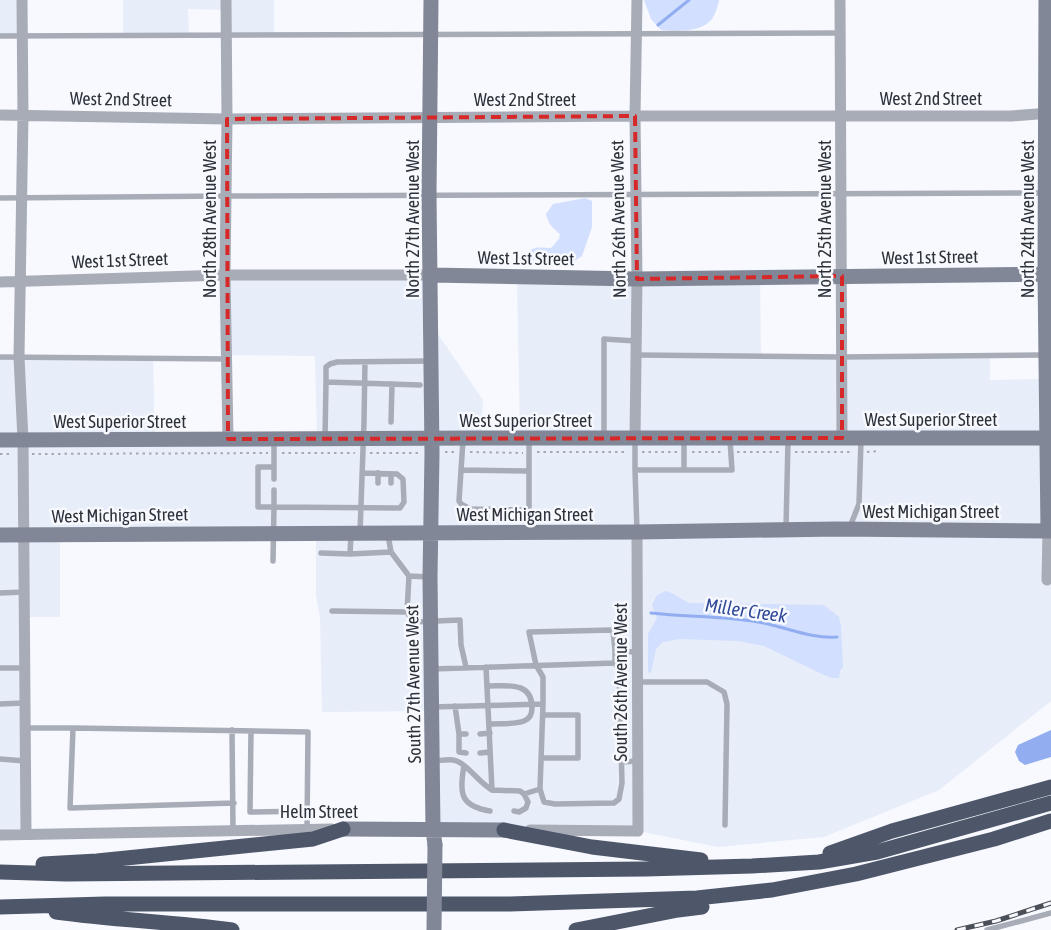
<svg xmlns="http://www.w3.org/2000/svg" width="1051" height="930" font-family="'Asap Condensed',sans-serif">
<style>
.built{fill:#e7edf9}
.green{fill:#d2dffe}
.water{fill:#92aef1}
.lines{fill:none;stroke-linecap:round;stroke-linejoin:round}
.stream{stroke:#92aef1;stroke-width:3}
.path{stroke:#a6a9b0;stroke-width:2;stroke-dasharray:2.5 4;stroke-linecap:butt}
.lane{stroke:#a8acb7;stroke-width:5.5}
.street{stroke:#a8acb7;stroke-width:11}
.secondary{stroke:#818796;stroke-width:15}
.highway{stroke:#4e566a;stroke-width:15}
.rail-casing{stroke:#4b4f57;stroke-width:5}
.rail{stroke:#f7f9fe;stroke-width:3;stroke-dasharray:9;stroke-linecap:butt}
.secondary-bridge{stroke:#818796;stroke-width:15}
.marked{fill:none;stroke:#d62828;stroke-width:4;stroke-dasharray:10 6;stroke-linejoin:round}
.labels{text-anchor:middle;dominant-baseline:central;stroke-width:5;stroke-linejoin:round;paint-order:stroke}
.street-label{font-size:18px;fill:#2d313a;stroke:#f7f9fe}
.water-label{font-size:19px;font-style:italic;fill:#304a99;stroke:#f7f9fe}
</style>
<rect width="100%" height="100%" fill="#f7f9fe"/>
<path class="built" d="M0,0H22V36H0Z
M123,0H274V35L226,36V10L188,9L189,36H123Z
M225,275H431V324L483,400L481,437L520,438L517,277H760L761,356L990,355V380L1045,379L1051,355V701L939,790L824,837L718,847L638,831L433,830L432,711L322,712L320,618L316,595V533L60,535V617H25L26,834L0,835V357L153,358L155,439L317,438L315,356L227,355Z"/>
<path class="green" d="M644,0H719C718,6 715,15 712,19C701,33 676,31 661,30L651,19Z
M585,198L592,201V227L582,256L573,262L552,264L528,259L527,254C533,245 541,248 551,248L559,239L560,234C553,228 548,224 546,214L553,204Z
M666,591C676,594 680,599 689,603L824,605L839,617L841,626L843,667L840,671L839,678H832L824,675L764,646L738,641L680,639L663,642L656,649L651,672L649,673L648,672V634L657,618L652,605L657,595Z"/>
<path class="water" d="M1051,730V757L1025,765L1019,761L1015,752L1018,745Z"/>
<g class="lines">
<path class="stream" d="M658,25L689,0
M651,613C687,617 723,616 758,622C784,626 810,639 837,637"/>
<path class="path" d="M445,452H455
M470,452L523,453
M537,452H628
M642,452H678
M692,452H723
M737,452H780
M795,452H853
M867,452L878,451
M282,453H355
M370,453H420
M0,454H13
M32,454L268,453"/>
<path class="lane" d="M0,36L840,33
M0,198L226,196L1044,193
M636,355L842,357L1044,355
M0,357L227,359
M326,382V367L330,364L337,362L431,361
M391,422L392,384
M604,436V339L636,341
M325,438L326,382L420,385
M635,438V470H732L730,440
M274,439V479
M463,440L459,501L461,504L470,509L529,510
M274,467H258V507H274V490
M684,469V438
M461,470L529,471
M635,470L637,531
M378,473V483
M391,483V474
M786,528L788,440
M849,529L859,504L861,440
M529,531V440
M360,533L364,422L365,362
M388,535L391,552L409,576L430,577
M321,553L350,554L351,535
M350,554L391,552
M273,561L274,507L400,508L404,502L403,479L397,474L362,473
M0,593L24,592
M332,611L407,612L409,576
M407,612L413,622L460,620L461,645L466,667
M486,667L492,790L520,791L524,794L540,789
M0,668H25
M432,669L615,663V651L637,652
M638,682H707L724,692L727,704L725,825
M487,686C507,686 532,681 532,708C532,714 529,719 524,721C514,725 500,723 489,724
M0,704L24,703
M543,704L540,789L544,802L555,804L614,803L619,799L622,783L619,670L615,663
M455,706L459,734H466
M432,707L543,704V677L536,665L529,632L613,630L615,651
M24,728H73L70,808L234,803
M73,728L308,732L307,829
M232,730L233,830
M251,731L250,812L307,811
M459,734V752L466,753
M480,734L490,733
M480,753L490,752
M541,758H578V715H543
M0,759L25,761
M432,761C439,761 446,759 453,760C466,762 479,783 492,790
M621,762L638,761
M464,766C459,793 460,806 490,811
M514,811L519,812L526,808L528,802L524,794
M987,930L1051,913"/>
<path class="street" d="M22,0L23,115L19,357L23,440L26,834
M226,0L227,119L225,275L228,439
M840,0L842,438
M0,115L227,119L635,116H1011L1051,113
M0,282L225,275H431
M635,438L637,279L635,116L637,0
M1047,580L1048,531
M530,830L638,831L637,532
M0,835L332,829"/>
<path class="secondary" d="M431,0L429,195L432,453L430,577L433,830L435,845
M1046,0L1045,274L1048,531
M431,275L637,279L1051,274
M0,440L481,438H1051
M0,535L637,532L837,529L1051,531
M343,829L504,830"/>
<path class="highway" d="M504,830L592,847L701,860
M830,853L892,831L1051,787
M43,864L97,861L313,839L343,829
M0,872L66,874L646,869L752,866L819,862L877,852L1051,803
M0,907L105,904H510L697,898L772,890L856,874L994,839L1051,821
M56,912C114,920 173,922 232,930
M576,930L678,910L702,907"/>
<g class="rail-casing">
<path id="rail" d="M957,930L996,921L1051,903"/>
</g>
<use href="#rail" class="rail"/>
<path class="secondary-bridge" d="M434,930L435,845"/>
</g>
<path class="marked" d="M635,116L637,279L842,276V438L228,439L227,119Z"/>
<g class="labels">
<g class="street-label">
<text x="931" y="98">West 2nd Street</text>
<text transform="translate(121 99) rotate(1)">West 2nd Street</text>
<text x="525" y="99">West 2nd Street</text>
<text transform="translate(209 219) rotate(-90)">North 28th Avenue West</text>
<text transform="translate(412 219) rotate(-90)">North 27th Avenue West</text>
<text transform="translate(618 219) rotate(-91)">North 26th Avenue West</text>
<text transform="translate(824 219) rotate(-90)">North 25th Avenue West</text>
<text transform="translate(1027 219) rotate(-90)">North 24th Avenue West</text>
<text transform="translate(930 257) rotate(-1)">West 1st Street</text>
<text transform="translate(526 258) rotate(1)">West 1st Street</text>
<text transform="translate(120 260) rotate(-2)">West 1st Street</text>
<text x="931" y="419">West Superior Street</text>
<text x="526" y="420">West Superior Street</text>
<text x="120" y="421">West Superior Street</text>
<text x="931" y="511">West Michigan Street</text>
<text x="525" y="514">West Michigan Street</text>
<text transform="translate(120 515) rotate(-1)">West Michigan Street</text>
<text transform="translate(620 682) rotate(-90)">South 26th Avenue West</text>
<text transform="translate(413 684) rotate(-91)">South 27th Avenue West</text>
<text x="319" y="811">Helm Street</text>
</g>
<g class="water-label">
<text transform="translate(746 610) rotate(8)">Miller Creek</text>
</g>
</g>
</svg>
